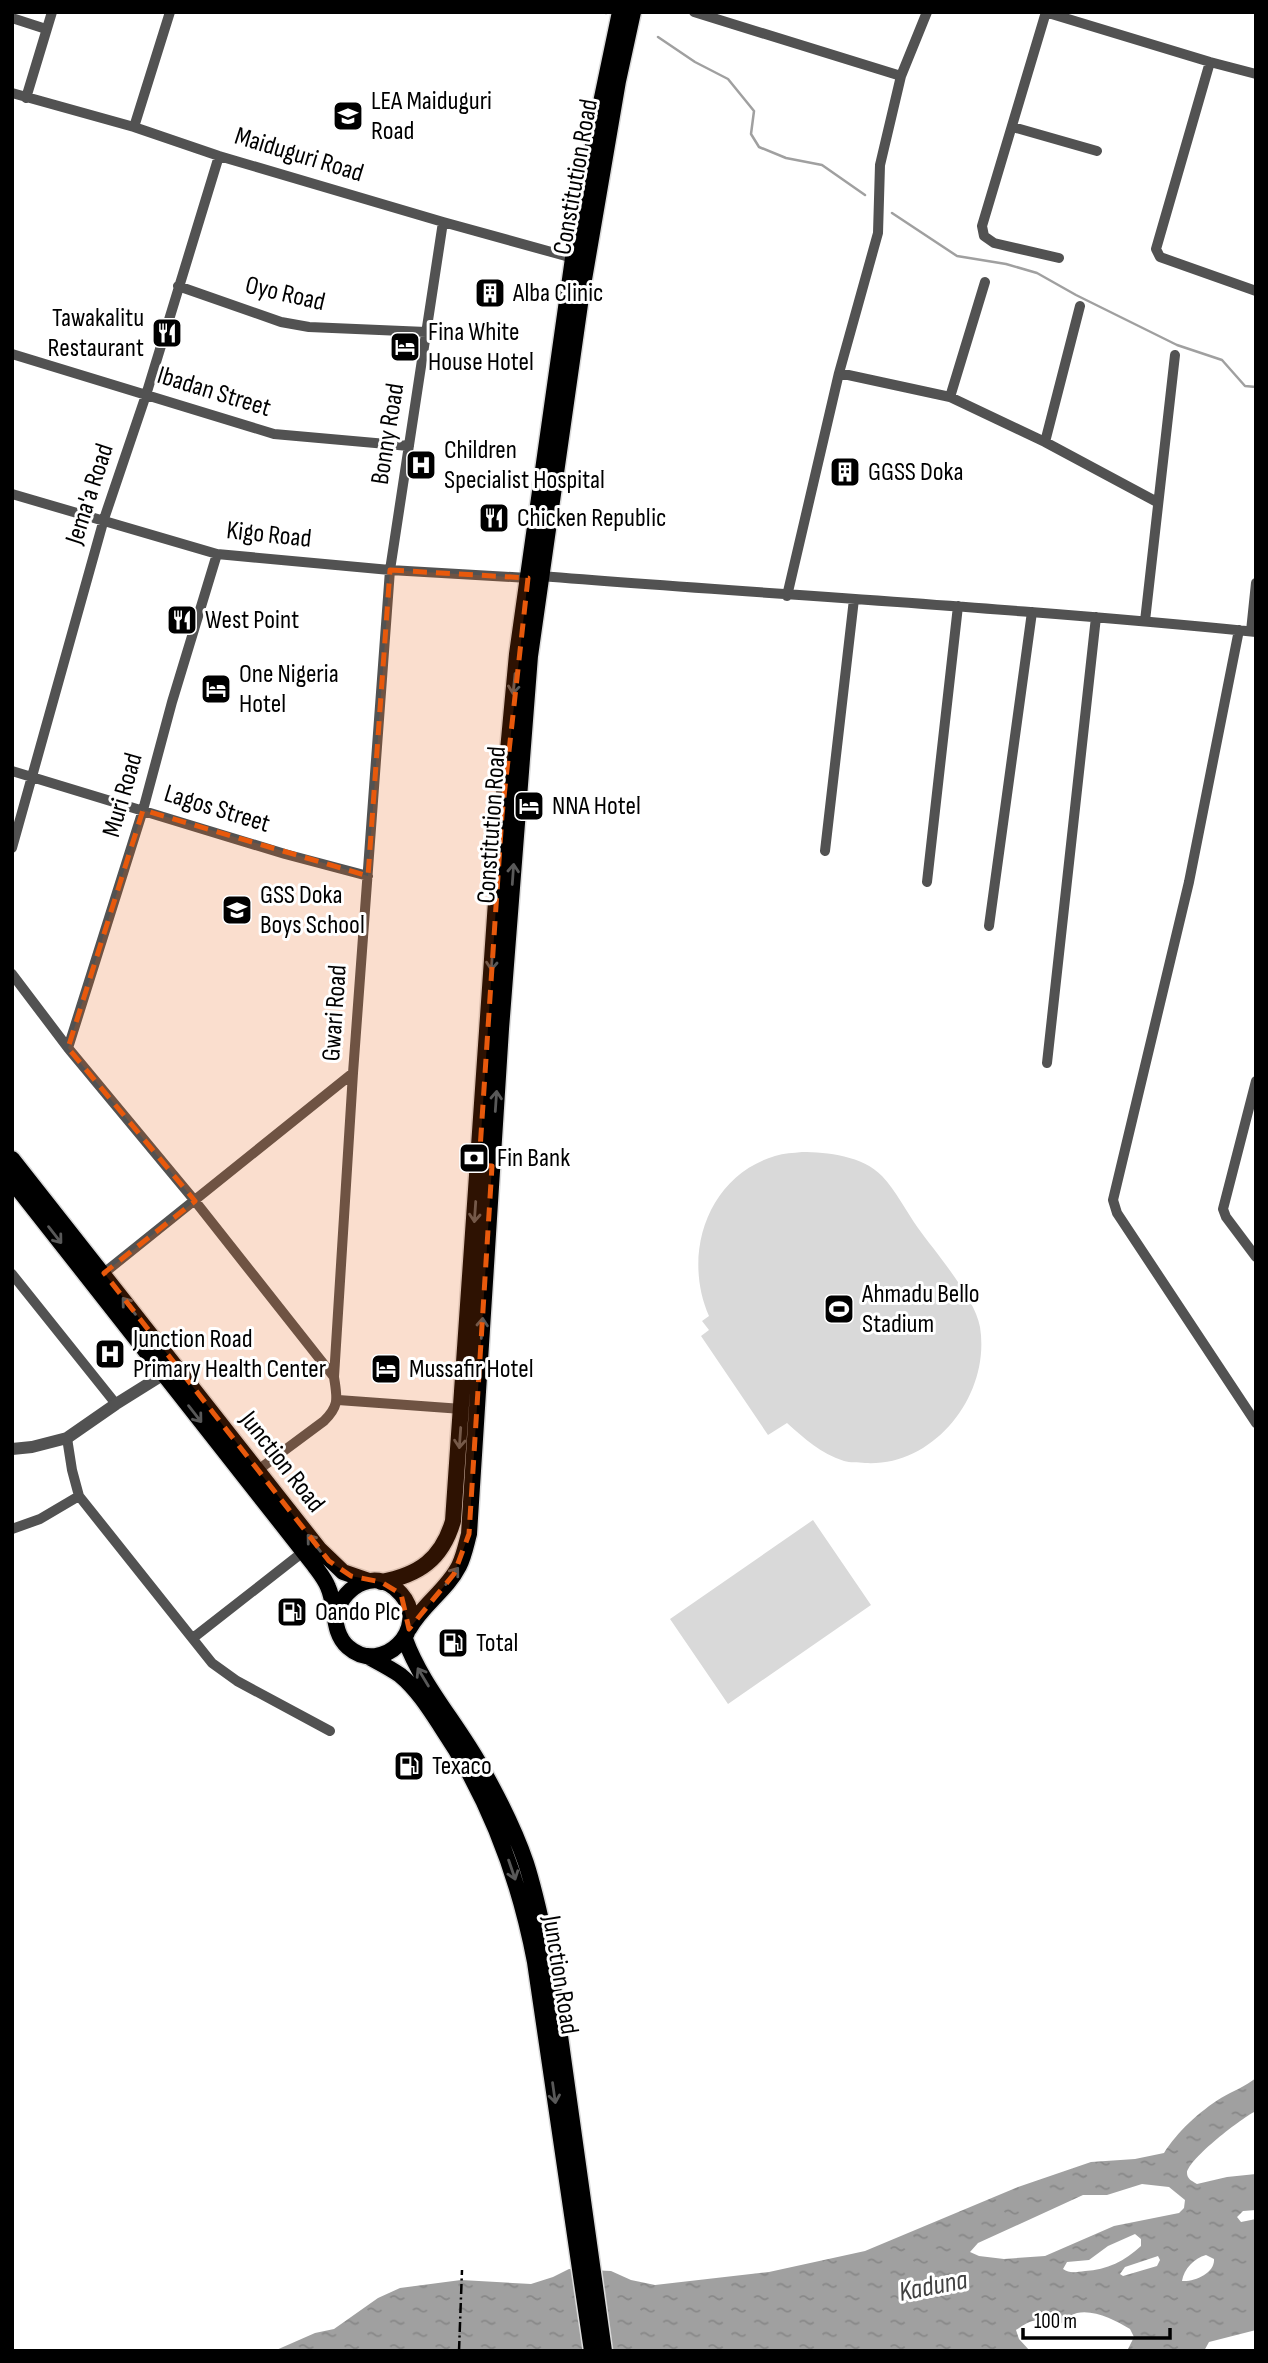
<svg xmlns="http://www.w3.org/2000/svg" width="1268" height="2363" font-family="'Sofia Sans Condensed',sans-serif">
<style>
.green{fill:#d9d9d9}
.water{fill:url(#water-ripples);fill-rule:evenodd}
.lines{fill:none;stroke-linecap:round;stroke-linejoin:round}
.stream{stroke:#a0a0a0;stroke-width:2.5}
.primary-casing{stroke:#dbdbdb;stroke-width:19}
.minor{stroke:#525252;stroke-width:10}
.tertiary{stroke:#525252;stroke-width:12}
.primary{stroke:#000;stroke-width:16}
.rail{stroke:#000;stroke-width:2.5;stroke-dasharray:10 3.5 2 3.5;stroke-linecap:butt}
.oneway{stroke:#595959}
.marked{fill:#e8590c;fill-opacity:0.2;stroke:#e8590c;stroke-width:5;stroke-dasharray:14 9;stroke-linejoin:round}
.labels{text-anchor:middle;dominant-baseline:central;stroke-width:6;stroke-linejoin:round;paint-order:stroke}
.poi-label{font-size:26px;fill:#000;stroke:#fff;text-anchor:start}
.street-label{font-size:26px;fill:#000;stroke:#fff}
.water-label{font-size:28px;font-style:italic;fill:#414141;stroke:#fff}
</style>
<defs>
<pattern id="water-ripples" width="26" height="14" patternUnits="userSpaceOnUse" patternTransform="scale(1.75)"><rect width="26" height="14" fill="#a0a0a0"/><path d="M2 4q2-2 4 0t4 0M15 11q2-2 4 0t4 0" fill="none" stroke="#888"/></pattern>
</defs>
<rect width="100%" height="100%" fill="#fff"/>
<path class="green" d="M802,1152C827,1152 863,1156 882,1176C896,1191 906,1211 918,1228C936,1253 975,1298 980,1327C991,1395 934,1467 865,1463C858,1462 850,1463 844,1461C820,1453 805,1439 787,1423L768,1435L701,1336L709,1330L702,1321L709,1316C682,1255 707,1176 775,1156C784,1153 793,1153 802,1152Z
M813,1520L871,1605L728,1704L670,1619Z"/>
<path class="water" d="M1256,2078V2111C1243,2117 1188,2159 1187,2173C1187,2179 1192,2181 1197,2184L1227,2177L1256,2174V2210L1243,2211L1237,2217L1241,2222L1256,2219V2330L1209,2342L1204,2351H1127L1134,2337L1130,2329C1116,2320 1093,2309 1077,2313C1069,2315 1065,2323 1057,2325C1052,2326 1052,2324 1047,2322C1035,2317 1026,2323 1016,2330L1019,2339L1030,2351H274L315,2333L334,2329L378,2298L400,2288L461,2280L531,2284L553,2277L569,2269L611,2271L631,2280L655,2285L769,2272L865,2251L1018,2187L1091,2162L1135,2159L1164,2153C1177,2132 1200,2111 1221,2098C1233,2091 1246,2086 1256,2078ZM1142,2184L1169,2187L1185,2200L1184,2208L1179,2213L1114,2226L1045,2256L1004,2259L979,2256L970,2252L978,2243L1083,2195H1107ZM1135,2234L1141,2239V2246C1125,2261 1107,2270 1085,2271C1076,2272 1070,2274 1063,2269L1067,2262L1089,2260L1108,2246ZM1206,2255L1214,2259C1215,2273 1195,2282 1182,2281C1184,2269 1194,2258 1206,2255ZM1158,2256L1160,2260L1157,2266L1123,2276L1120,2274L1125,2267Z"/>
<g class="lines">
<path class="stream" d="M603,12L606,13
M658,37L695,62L728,79L754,111L751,134L759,147L786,158L822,165L865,195
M892,213L957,256L1006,264L1037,273L1076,295L1177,345L1222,360L1245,386L1256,387"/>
<g class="primary-casing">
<path id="primary" d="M12,1159L319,1549L343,1572L369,1581
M12,1181L314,1565C319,1572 325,1579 328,1587C337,1607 331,1632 348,1647C382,1677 431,1628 401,1594C378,1567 345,1584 336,1613
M381,1582C419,1575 442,1559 453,1521L502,815L517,654L573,258L598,117L620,12
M409,1629C422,1605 447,1590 459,1566C464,1556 466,1545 469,1534L501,1029L530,656L581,297L618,81L633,12
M405,1639C422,1686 457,1723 481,1767C498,1797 515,1831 526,1863C536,1894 542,1925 549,1957L604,2351
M367,1656C378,1662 390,1668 400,1675C416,1688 429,1708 440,1725C489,1797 519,1878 535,1962L592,2351"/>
</g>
<path class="minor" d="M694,12L901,76
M1045,12L1210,62L1256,74
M1046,12L982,226L984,236L994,243L1059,258
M12,18L46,29
M1210,62L1156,249L1160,257L1256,291
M12,93L134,127L219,156L443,222L573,258
M26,98L52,12
M134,127L170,12
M1013,127L1097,151
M178,286L281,322L309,327L426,332
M12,354L274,434L409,446
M839,373L950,397L1045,442L1157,502
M950,397L985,282
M1045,442L1080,306
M12,494L217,554L390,570L528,578
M540,576C779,595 1018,608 1256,632
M787,596L839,373L878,233L880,165L901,76L927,12
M1145,621L1175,355
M1239,630L1189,882L1113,1200L1117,1213L1256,1423
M1251,631L1256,583
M12,771L285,854L368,876
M12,848L104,519L146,395L219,156
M825,851L854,599
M927,882L958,606
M989,926L1032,612
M12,974L68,1048L195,1201L334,1377
M68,1048L143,810L172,702L217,554
M1047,1063L1096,617
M1256,1081L1223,1209L1226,1217L1256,1257
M104,1273L353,1073
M12,1274L116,1404
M338,1400L462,1409
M67,1438L72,1470L79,1496L212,1663L237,1681L330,1731
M258,1470L324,1421C340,1405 337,1398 334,1377L353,1073L390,570L443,222
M12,1529L40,1519L79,1496
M193,1638L303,1552"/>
<path class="tertiary" d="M12,1449L32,1447L67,1438L116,1404L164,1374"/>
<use href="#primary" class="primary"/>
<path class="rail" d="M459,2351L462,2270"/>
</g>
<defs><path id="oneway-shaft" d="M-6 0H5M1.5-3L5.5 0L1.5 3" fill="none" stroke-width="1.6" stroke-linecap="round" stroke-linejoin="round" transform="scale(1.75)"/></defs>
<g class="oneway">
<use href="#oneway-shaft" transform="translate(514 684) rotate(96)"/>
<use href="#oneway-shaft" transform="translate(513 874) rotate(-86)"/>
<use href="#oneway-shaft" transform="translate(492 960) rotate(94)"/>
<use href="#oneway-shaft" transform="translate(496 1101) rotate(-86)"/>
<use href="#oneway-shaft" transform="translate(475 1212) rotate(94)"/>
<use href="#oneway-shaft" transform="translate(55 1235) rotate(52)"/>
<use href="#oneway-shaft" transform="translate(129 1306) rotate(-128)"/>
<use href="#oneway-shaft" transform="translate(482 1328) rotate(-86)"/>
<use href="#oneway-shaft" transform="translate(195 1414) rotate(52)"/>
<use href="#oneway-shaft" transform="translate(460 1438) rotate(94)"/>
<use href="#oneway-shaft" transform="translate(314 1543) rotate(-128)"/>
<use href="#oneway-shaft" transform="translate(452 1576) rotate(-54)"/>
<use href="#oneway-shaft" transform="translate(423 1677) rotate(-121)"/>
<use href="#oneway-shaft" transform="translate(512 1870) rotate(71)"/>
<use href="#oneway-shaft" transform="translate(554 2093) rotate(82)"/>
</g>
<path class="marked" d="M390,570L528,578L502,815L479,1165L492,1166L469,1534L454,1574L409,1629L401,1594L381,1582L351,1576L329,1561L104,1273L195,1201L68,1048L143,810L368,876Z"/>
<defs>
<g id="school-square" transform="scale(1.575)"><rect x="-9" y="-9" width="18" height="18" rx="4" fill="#000" stroke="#fff"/><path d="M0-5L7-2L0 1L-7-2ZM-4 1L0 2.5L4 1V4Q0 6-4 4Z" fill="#fff"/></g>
<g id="building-square" transform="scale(1.575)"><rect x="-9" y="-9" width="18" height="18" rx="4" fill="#000" stroke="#fff"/><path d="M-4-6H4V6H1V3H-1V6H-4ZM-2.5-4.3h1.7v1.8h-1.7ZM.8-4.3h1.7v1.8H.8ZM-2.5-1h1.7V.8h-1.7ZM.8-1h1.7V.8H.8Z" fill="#fff"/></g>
<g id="restaurant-square" transform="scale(1.575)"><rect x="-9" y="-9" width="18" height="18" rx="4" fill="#000" stroke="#fff"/><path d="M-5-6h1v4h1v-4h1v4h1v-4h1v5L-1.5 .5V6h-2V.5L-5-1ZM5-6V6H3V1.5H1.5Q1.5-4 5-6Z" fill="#fff"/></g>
<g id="hotel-square" transform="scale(1.575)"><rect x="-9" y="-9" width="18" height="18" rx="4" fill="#000" stroke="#fff"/><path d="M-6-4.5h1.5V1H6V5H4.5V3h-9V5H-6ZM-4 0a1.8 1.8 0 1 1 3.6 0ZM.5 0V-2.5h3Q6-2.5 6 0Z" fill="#fff"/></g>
<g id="hospital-square" transform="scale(1.575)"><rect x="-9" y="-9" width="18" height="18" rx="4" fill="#000" stroke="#fff"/><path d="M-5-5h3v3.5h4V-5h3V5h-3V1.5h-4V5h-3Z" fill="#fff"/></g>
<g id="bank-square" transform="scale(1.575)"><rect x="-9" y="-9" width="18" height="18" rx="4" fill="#000" stroke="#fff"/><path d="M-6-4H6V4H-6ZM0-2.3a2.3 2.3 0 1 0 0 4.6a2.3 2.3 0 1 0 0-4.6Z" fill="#fff"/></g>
<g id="stadium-square" transform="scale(1.575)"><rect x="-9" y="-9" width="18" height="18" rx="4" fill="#000" stroke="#fff"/><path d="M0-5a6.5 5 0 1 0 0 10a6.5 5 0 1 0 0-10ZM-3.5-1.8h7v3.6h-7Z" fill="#fff"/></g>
<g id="fuel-square" transform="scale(1.575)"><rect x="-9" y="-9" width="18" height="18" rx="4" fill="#000" stroke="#fff"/><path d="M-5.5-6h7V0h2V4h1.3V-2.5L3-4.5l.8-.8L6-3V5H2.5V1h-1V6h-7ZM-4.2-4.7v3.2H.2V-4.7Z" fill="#fff"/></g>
</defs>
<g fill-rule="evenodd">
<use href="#school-square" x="348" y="116"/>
<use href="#building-square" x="490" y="293"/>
<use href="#restaurant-square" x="167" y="333"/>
<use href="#hotel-square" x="405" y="347"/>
<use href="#hospital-square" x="421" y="465"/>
<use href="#building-square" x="845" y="472"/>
<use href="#restaurant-square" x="494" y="518"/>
<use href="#restaurant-square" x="182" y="620"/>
<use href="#hotel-square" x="216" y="689"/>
<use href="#hotel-square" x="529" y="806"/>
<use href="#school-square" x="237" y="910"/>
<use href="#bank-square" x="474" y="1158"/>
<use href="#stadium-square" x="839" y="1309"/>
<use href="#hospital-square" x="110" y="1354"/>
<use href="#hotel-square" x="386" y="1369"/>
<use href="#fuel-square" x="292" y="1612"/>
<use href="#fuel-square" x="453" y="1643"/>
<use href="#fuel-square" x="409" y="1766"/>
</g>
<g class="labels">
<g class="poi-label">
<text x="371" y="101">LEA Maiduguri<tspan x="371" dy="30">Road</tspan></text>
<text x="513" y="293">Alba Clinic</text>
<text x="144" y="318" text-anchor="end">Tawakalitu<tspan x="144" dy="30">Restaurant</tspan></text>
<text x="428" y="332">Fina White<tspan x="428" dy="30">House Hotel</tspan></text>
<text x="444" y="450">Children<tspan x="444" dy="30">Specialist Hospital</tspan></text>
<text x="868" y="472">GGSS Doka</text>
<text x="517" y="518">Chicken Republic</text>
<text x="205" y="620">West Point</text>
<text x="239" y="674">One Nigeria<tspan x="239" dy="30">Hotel</tspan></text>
<text x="552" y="806">NNA Hotel</text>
<text x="260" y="895">GSS Doka<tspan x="260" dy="30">Boys School</tspan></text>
<text x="497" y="1158">Fin Bank</text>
<text x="862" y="1294">Ahmadu Bello<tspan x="862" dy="30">Stadium</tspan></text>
<text x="133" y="1339">Junction Road<tspan x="133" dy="30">Primary Health Center</tspan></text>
<text x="409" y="1369">Mussafir Hotel</text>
<text x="315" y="1612">Oando Plc</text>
<text x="476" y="1643">Total</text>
<text x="432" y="1766">Texaco</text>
</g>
<g class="street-label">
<text transform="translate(299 155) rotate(17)">Maiduguri Road</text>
<text transform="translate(576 177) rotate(-80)">Constitution Road</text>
<text transform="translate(285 294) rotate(13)">Oyo Road</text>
<text transform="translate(214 392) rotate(17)">Ibadan Street</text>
<text transform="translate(388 434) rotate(-81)">Bonny Road</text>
<text transform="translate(90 494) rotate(-72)">Jema'a Road</text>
<text transform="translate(269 535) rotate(6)">Kigo Road</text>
<text transform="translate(123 795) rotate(-74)">Muri Road</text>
<text transform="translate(217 809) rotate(17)">Lagos Street</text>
<text transform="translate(492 825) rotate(-86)">Constitution Road</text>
<text transform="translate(335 1013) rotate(-86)">Gwari Road</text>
<text transform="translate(282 1462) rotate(52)">Junction Road</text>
<text transform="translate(560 1975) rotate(81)">Junction Road</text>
</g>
<g class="water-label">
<text transform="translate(933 2286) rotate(-11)">Kaduna</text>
</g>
</g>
<rect width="1268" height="2363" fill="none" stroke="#000000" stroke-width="28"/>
<path d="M1023 2328v10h147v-10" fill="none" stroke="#000000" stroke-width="3.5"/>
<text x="1034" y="2328" font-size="21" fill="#000000" stroke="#ffffff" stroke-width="5" paint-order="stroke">100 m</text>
</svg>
